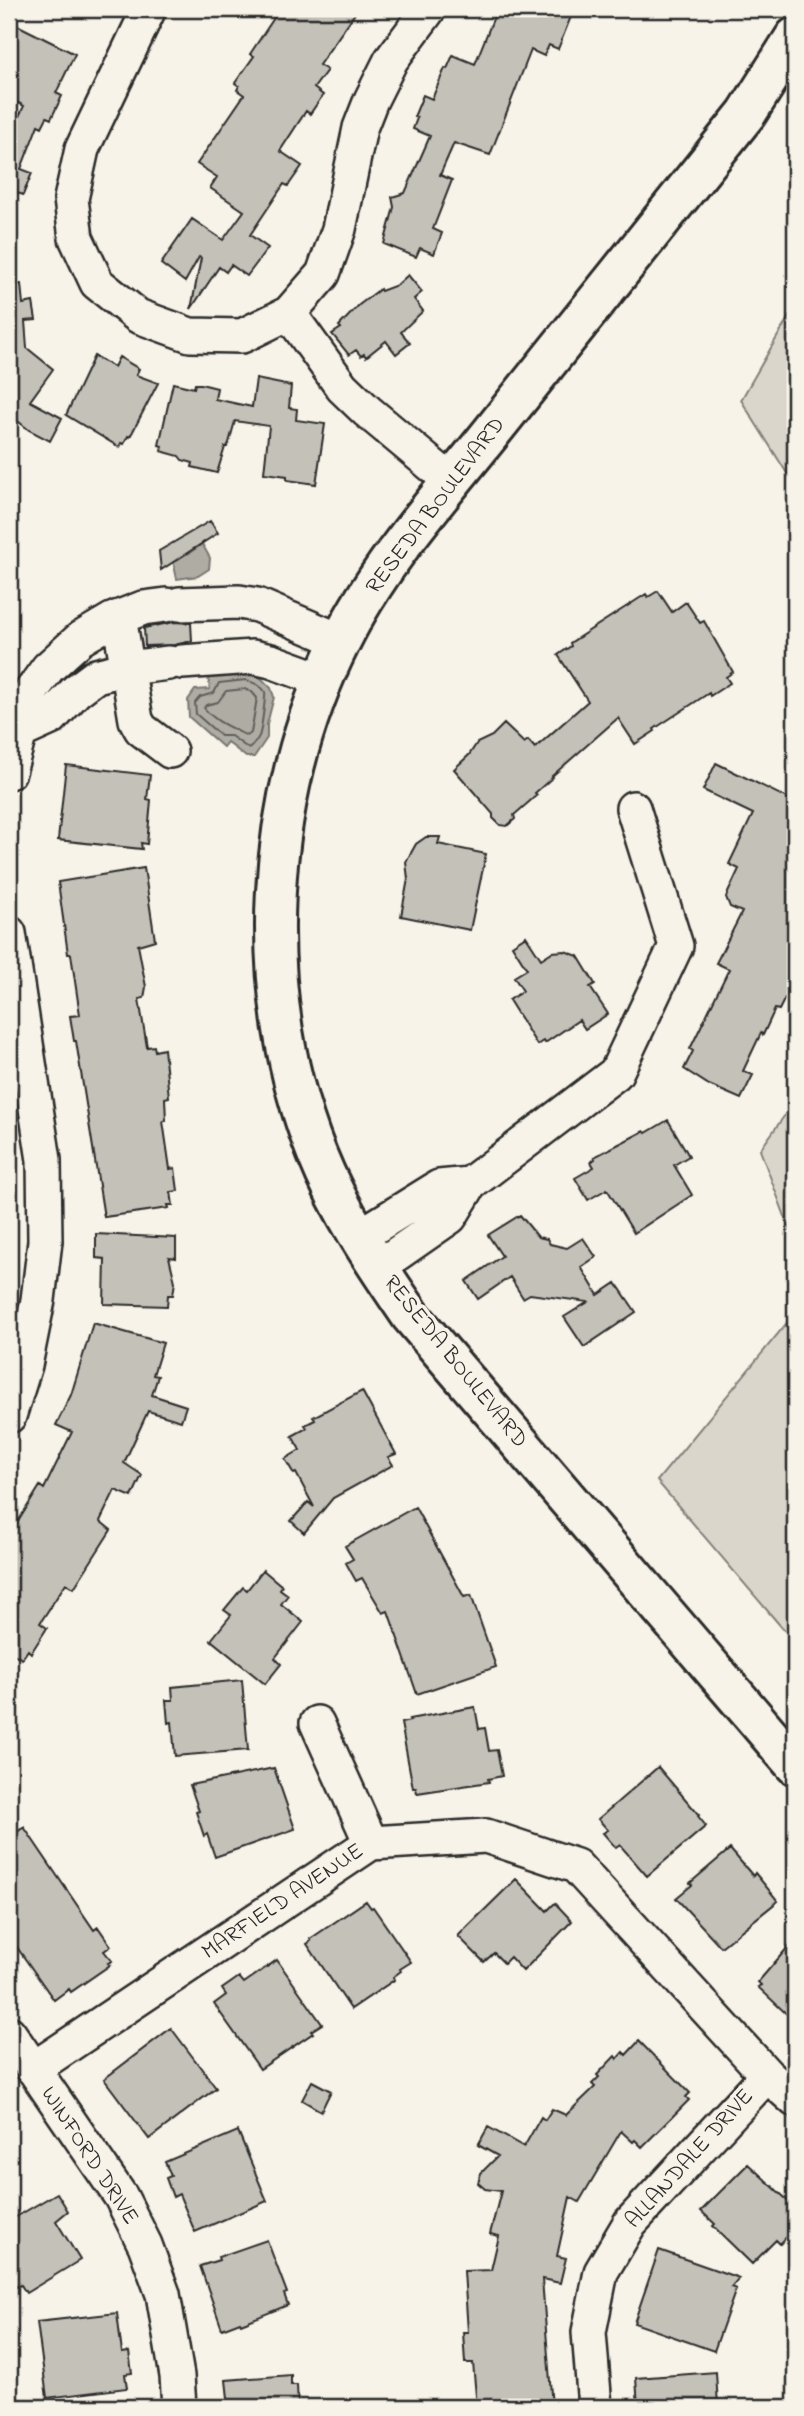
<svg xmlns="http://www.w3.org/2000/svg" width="804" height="2416" font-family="'Indie Flower',sans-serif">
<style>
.green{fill:#dad6cc;stroke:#82807c;stroke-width:2}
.water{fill:#afaca4;stroke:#7a7874;stroke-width:2}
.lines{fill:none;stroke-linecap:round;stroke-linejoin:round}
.shore{stroke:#605f5b;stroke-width:2}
.building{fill:#c4c1b9;stroke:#2b2b2b;stroke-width:2}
.minor-casing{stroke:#2b2b2b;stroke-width:38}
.major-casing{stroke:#2b2b2b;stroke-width:44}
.minor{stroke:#f7f3e8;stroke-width:33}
.major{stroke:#f7f3e8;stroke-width:38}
.labels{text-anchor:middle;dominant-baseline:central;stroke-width:7;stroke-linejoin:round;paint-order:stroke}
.street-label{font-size:23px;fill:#2b2b2b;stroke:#f7f3e8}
</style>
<rect width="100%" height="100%" fill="#f7f3e8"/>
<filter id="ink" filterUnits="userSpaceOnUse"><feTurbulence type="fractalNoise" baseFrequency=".0143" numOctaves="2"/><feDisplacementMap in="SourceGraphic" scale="14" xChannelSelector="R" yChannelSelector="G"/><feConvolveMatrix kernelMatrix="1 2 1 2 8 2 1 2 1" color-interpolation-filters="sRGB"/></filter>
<g filter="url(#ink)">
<path class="green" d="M795,306V486L741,400Z
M795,1101V1243L760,1150Z
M795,1313V1643L657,1481Z"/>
<path class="water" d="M201,542L210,558L209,569L198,576L177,579L172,556L184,549L188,554L201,545Z
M237,673H248L261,678L271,688L274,697L267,724V738L254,757H246L227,742L223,747L189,717L188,700L195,690L210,689L208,677Z"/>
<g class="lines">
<path class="shore" d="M246,680C254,683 261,685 265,692C266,695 261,733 259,736C257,741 252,746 249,749L231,736H221L196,714L195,703L200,697L214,693L219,683Z
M245,689L252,692L257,698L251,733L247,736C231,727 216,723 204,708L206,705L218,702L226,691Z"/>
</g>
<path class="building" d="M280,9H358L319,65L327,70L314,88L323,95L310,114L306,111L280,151L302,166L288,186L284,184L250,235L268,248L247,276L231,265L226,272L219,267L191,309L201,258L199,257L185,282L161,264L192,219L223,240L244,211L210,188L217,177L197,164L244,95L237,90L239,86L235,83L254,56L250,54Z
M497,9H574L558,49L549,45L544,56L531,50L490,155L454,143L440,175L452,180L433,229L442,233L434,254L420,248L416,257L384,244L394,207L392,197L405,193L430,136L413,129L417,118L414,117L423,95L432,99L445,68L447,69L453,55L475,64Z
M17,25L75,54L56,93L62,96L51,119L47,117L42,127L38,125L21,169L32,173L25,190L23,195L13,191L10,198L9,137L24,106L9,98V28L14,31Z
M408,275L422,292L414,299L423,311L401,332L410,343L396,354L386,341L366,357L364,354L361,356L356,350L349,355L332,334L341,328L339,326L359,305L380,289L381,291L397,285Z
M21,284L23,304L33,302L36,320L25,321L27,348L53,369L30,401L62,418L50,441L29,430L9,414V285Z
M94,356L114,367L119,357L139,369L136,375L158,383L130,437L128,436L124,444L121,443L119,447L66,415Z
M256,379L291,386L289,408L297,409L296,420L325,424L316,484L287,480V476L264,473L269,426L235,421L229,443L227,447H225L217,473L192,467L193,463L182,460L179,456L161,451L162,446L159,445L173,383L194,388L195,384H201L217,388L215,399L252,407Z
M210,521L218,533L161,570L159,551Z
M658,591L672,612L686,602L700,623L704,621L733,672L726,677L730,683L710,696L709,693L654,729L655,731L635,744L618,718L552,776L553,777L535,793L537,795L514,815L515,819L507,826L500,825L493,818V814L454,769L469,755L477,743L492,736L504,724L524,743L528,740L535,748L588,701L558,655L571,646L570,643L646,594L648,597Z
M174,622L191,623L192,641L174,645L145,646L144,628Z
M716,763L795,802V997L785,998L779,1010L775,1009L763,1035L761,1033L743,1071L753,1075L741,1099L709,1085L684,1069L693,1051L690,1049L729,969L716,963L742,912L730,907L726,897L739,869L729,864L753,814L703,790Z
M66,765L150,775L147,799L151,800L147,844L141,843L142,849L58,840Z
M426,837H440L438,844L486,854L470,930L401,916L408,879L406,862L416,844Z
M144,868L155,940L138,945L146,987L144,998L139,999L147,1047L154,1046L155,1051L164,1049L169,1097L165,1098L166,1121H163L170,1169L175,1168L178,1191L171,1192L173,1205H168L169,1208L104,1217L76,1041H74L70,1016L80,1015L71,954H68L58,882Z
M526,936L541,959L552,952L565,951L578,956L595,984L590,987L608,1014L585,1029L579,1020L545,1043L543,1041L537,1045L509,1000L523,991L514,977L527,969L512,945Z
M668,1120L689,1156L674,1165L692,1195L634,1233L607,1189L588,1200L575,1178L594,1167L591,1162L595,1159L594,1157L644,1131L646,1133Z
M520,1215L538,1237L547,1239L550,1244L567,1248L583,1238L596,1257L581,1267L598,1295L616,1283L636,1312L584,1347L564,1317L588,1302L530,1294L523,1298L510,1277L478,1299L466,1281L502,1256L488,1235Z
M96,1234L176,1238V1258L169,1257L175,1282L173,1295H168L167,1306L104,1304L105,1259L96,1258Z
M93,1323L163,1343L153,1375L158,1376L152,1395L186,1406L181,1421L148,1411L124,1463L142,1475L132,1497L115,1490L100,1521L111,1530L74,1588L66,1583L40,1623L47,1628L31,1653L28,1650L22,1659L9,1651V1536L40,1486L44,1489L72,1432L56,1425L71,1395Z
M362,1391L396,1454L388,1457L393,1465L333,1498L304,1533L291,1521L308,1502L314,1507L296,1473L294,1474L285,1459L300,1450L292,1436L307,1428L305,1425L315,1420L313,1417Z
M415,1507L464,1597L471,1595L496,1667L417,1694L388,1611L383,1613L362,1578L356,1581L346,1563L353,1559L345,1546Z
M263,1570L282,1586L280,1589L288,1595L281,1604L303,1622L275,1658L281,1664L265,1684L211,1640L231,1615L224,1610L243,1587L247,1590Z
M242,1680L248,1750L175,1756L172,1722L168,1723L166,1700H173L172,1687Z
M475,1707L479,1729L485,1728L489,1751L497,1750L502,1776L488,1779L489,1782L417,1793L416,1788H413L401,1723L410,1721L409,1719Z
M658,1767L699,1815L698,1816L706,1826L647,1876L620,1845L616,1848L603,1833L608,1830L598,1819Z
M274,1768L295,1829L215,1857L207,1834L204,1836L196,1812L199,1811L190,1785Z
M24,1827L94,1930L98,1927L111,1946L104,1951L112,1961L108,1963L110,1965L71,1992L69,1989L54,2000L9,1936V1838Z
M730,1849L753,1876L755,1873L778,1901L721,1947L676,1898L692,1885L690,1883Z
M516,1879L547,1911L555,1903L572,1921L523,1971L510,1957L504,1963L494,1953L484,1962L458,1936Z
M366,1901L371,1908L373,1907L411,1962L400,1969L401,1971L393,1977L394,1980L351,2009L307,1944L311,1941L310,1939Z
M795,1939V2022L758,1987L761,1985L758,1982Z
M277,1960L322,2024L311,2031L313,2033L260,2069L214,2004L226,1995L222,1989L239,1977L244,1983Z
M171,2028L216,2088L149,2139L104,2079Z
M639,2041L690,2093L686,2097L689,2100L642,2147L635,2140L633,2142L621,2131L579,2202L570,2197L557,2256L566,2258L560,2283L542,2279L552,2407H477L473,2363H465L463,2332H468L464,2271L491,2270L499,2236L490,2234L501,2191L485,2189L478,2183L481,2173L498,2156L478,2145L488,2127L524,2147L541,2117L545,2120L552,2109L566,2115L595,2087L592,2084L599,2077L597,2075L615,2056L617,2059L623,2052L626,2055Z
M312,2081L331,2091L321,2111L302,2100Z
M238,2131L267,2201L195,2232L179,2194L173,2197L166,2178L171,2176L165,2162Z
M748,2164L795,2207V2228L780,2244L776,2240L752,2264L713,2226L715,2224L701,2211Z
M57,2193L68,2211L56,2221L80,2260L26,2293L21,2285L16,2287L9,2275V2221Z
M267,2240L287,2293L284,2294L288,2305L241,2324L240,2322L222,2329L200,2266L219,2260L218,2257Z
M659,2250L739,2278L731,2287L736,2289L714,2351L634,2323Z
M117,2313L122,2353L129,2352L132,2373L125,2374L127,2388L47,2398L37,2322Z
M716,2372L718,2407H638L636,2378Z
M291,2375V2385H297L298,2407H229L226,2380Z"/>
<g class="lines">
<g class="minor-casing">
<path id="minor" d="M149,9L82,149L71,199L76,238L97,283L138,316L190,335L242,336L289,313L323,274L339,229L360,128L371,100L391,60L429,9
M289,313L342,387L367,411L452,482
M179,604L239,602L257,605L341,641
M119,617L136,720L141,729L170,751
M182,662L253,657L271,661L323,680
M20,732L51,718L76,691L96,676L128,668L169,663
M9,772L20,732L25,700L48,668L80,639L112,620L143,608L166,605
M9,933L44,1160L45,1241L38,1300L25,1365L9,1416
M470,1184L616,1073L676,946L633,808
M360,1236L439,1187L470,1184L450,1217L378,1267
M317,1723L371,1843
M9,2033L121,2197L145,2245L163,2294L177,2376L179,2407
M33,2069L371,1843L486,1836L576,1866L767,2075L795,2100
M595,2407L589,2332L601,2272L630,2223L767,2075"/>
</g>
<g class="major-casing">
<path id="major" d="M795,37L747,113C663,218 579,323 495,428C441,496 380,562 341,641C263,796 253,993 317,1154C340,1212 376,1265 411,1316L795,1765"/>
</g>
<use href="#minor" class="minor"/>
<use href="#major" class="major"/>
</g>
</g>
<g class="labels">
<g class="street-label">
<text transform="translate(436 506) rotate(-53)">RESEDA BOULEVARD</text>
<text transform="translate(455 1362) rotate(51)">RESEDA BOULEVARD</text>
<text transform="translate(283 1902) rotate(-34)">MARFIELD AVENUE</text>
<text transform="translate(89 2156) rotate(57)">WINFORD DRIVE</text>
<text transform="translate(690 2159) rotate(-48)">ALLANDALE DRIVE</text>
</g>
</g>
<rect width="804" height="2416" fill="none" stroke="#f7f3e8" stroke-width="35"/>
<rect x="18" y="18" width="769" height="2381" fill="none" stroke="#2b2b2b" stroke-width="2.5" filter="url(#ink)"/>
</svg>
